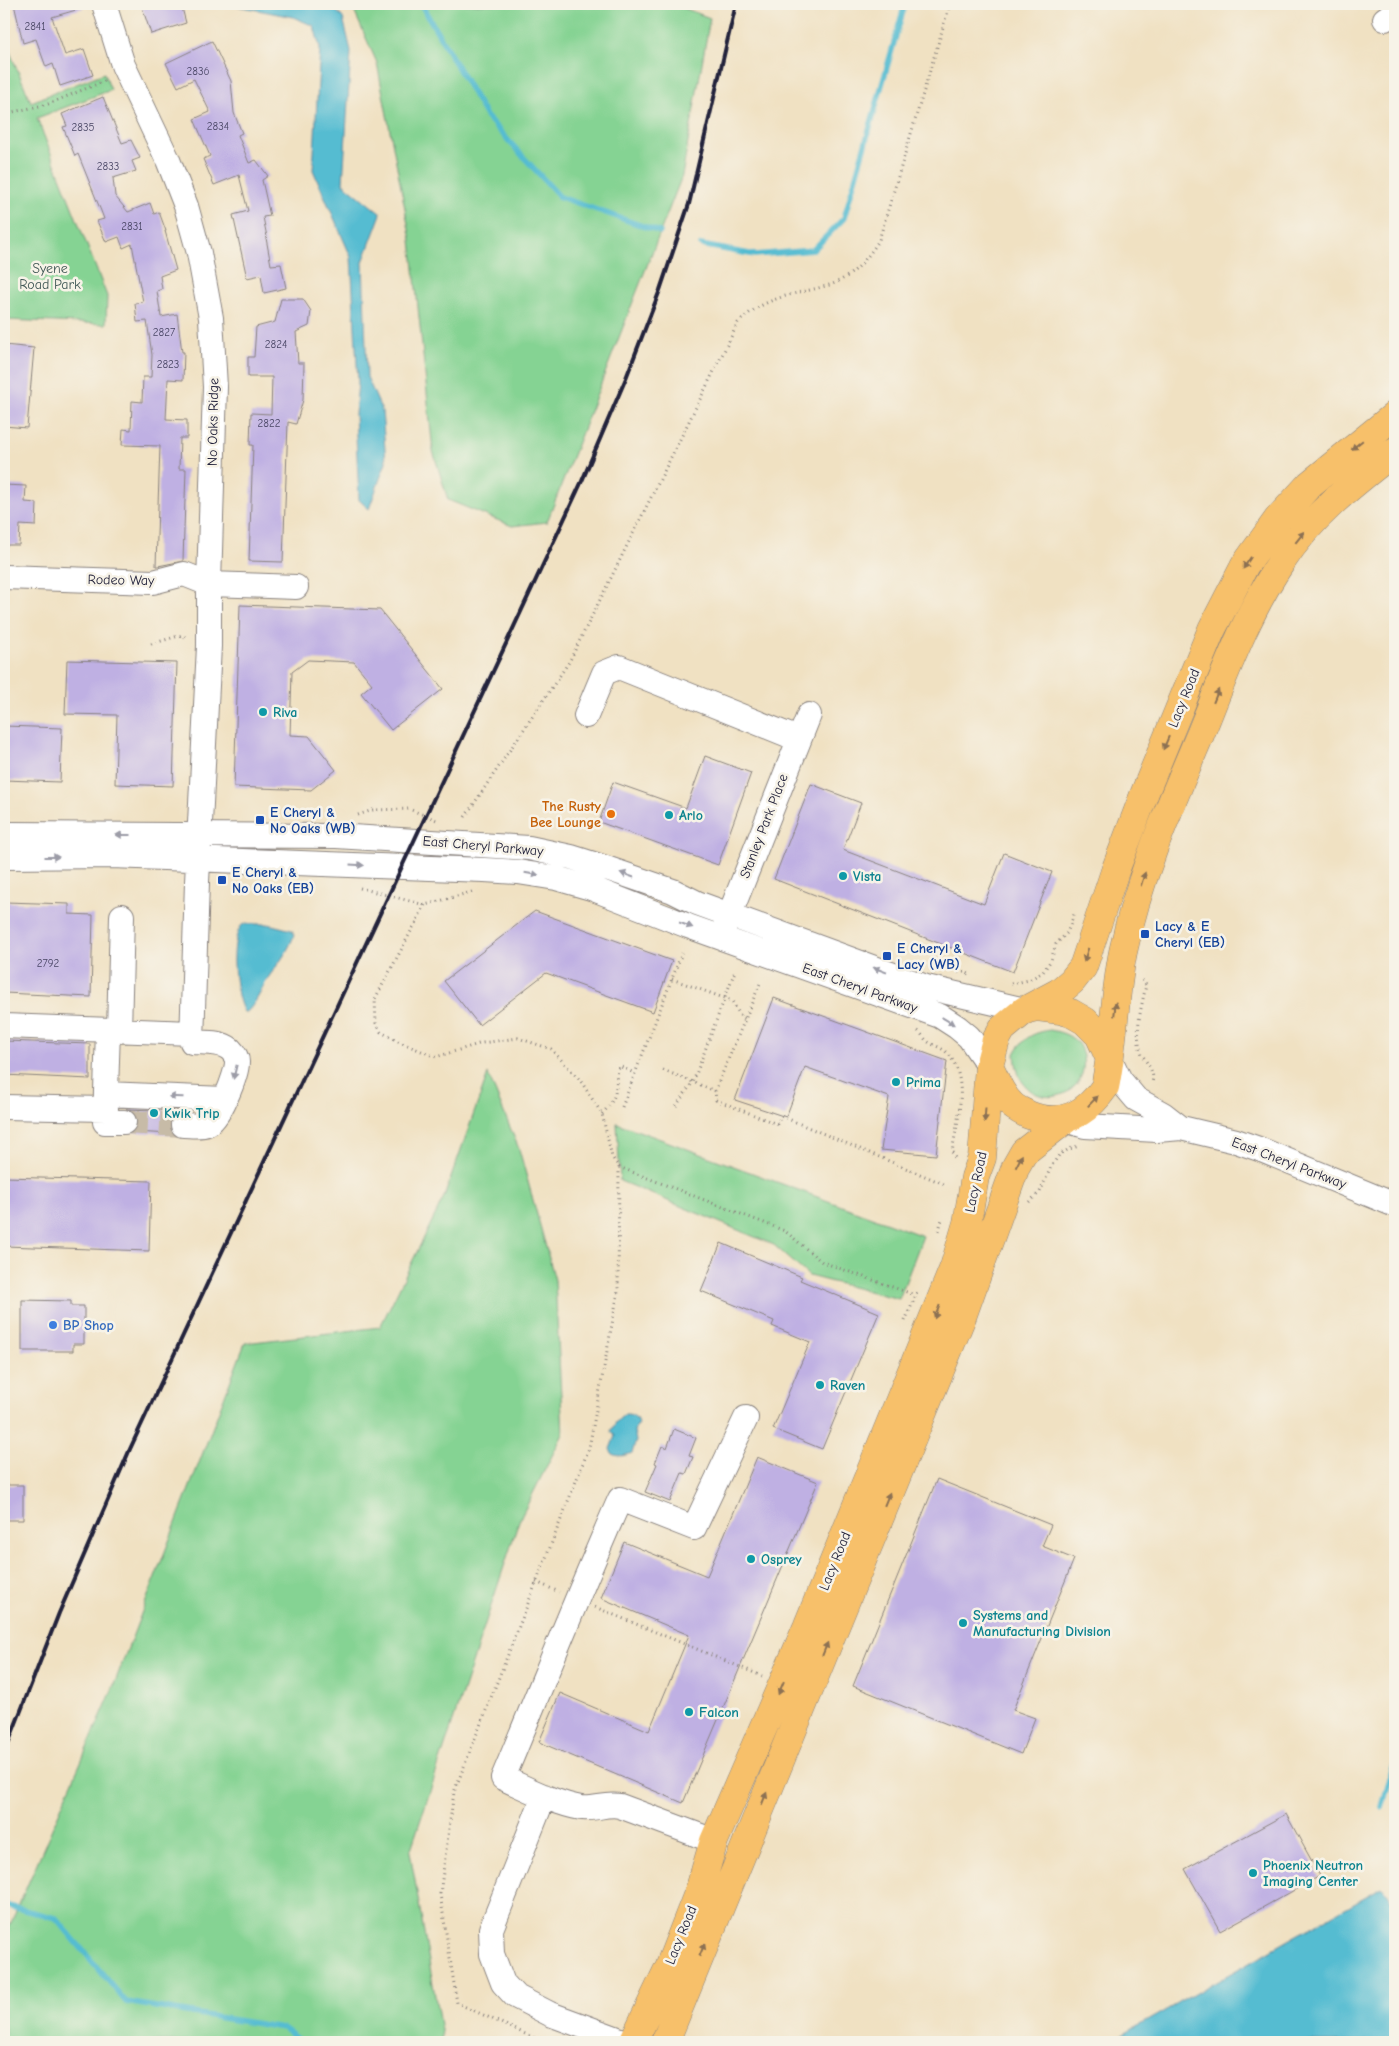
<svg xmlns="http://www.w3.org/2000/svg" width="1399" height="2046" font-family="'Comic Neue',sans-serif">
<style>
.green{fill:#85d393;stroke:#547a67}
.water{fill:#54bcd1;stroke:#3b6f86}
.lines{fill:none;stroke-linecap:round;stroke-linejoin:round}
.stream{stroke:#54bcd1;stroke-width:5.5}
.building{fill:#bfb0e3}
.minor-tunnel{stroke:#c7bba7;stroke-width:24;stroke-dasharray:24 12;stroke-linecap:butt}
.minor-casing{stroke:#89827e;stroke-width:26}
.major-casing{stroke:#89827e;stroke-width:29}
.path{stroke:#89827e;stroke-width:3;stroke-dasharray:1 4;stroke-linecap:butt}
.minor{stroke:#fff;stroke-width:24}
.major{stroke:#f7c06b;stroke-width:28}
.rail{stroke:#22223b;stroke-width:4}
.oneway{fill:#8c7153}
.oneway2{fill:#9c9ca7}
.culture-dot{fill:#0f9aa8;stroke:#f7f3e8;stroke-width:2}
.food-dot{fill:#e8710a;stroke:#f7f3e8;stroke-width:2}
.transit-dot{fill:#1a4fb4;stroke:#f7f3e8;stroke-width:2}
.shop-dot{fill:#3f7fe0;stroke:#f7f3e8;stroke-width:2}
.labels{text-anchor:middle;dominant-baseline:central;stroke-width:5;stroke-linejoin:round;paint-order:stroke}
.number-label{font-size:11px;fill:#494665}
.park-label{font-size:14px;fill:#405755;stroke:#f7f3e8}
.street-label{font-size:14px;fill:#22223b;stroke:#f7f3e8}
.culture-label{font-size:14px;font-weight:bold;fill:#0d838f;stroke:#f7f3e8;text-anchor:start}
.food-label{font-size:14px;font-weight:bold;fill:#c56008;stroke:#f7f3e8;text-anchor:end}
.transit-label{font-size:14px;font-weight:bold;fill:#164399;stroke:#f7f3e8;text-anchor:start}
.shop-label{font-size:14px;font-weight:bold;fill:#366cbe;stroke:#f7f3e8;text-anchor:start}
</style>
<rect width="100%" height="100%" fill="#f7f3e8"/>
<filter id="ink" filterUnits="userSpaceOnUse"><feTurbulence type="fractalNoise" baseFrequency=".02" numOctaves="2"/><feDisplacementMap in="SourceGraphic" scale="10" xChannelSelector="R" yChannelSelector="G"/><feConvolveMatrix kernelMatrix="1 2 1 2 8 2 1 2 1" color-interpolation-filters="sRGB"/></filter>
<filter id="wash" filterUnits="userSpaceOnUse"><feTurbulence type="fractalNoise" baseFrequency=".0096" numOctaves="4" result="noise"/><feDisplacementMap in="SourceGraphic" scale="20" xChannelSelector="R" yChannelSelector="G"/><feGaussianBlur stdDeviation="1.12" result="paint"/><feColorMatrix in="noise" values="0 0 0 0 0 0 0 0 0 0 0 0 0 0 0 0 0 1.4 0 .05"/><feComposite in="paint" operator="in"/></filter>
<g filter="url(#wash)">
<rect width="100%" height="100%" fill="#f0e1c2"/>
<path class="green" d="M351,4H673L710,18L682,176L547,522L512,526L448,500L433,451L411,240L377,63Z
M4,38L31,102L104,73L111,90L37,118L107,296L106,324L4,320Z
M1050,1030C1066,1033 1080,1038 1083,1057C1089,1095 1041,1111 1022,1081C1017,1073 1016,1063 1015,1054C1023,1038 1032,1033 1050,1030Z
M488,1074L519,1149L555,1280L563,1434L519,1521L410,1852L442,2036L441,2042H4V1939L110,1695L245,1343L380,1327L444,1197Z
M617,1123L923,1236L899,1299L809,1276L774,1245L620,1181Z"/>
<path class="water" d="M232,4H330L343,18L351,51L343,183L381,214L363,262L367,377L382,411L386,462L369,509L359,500L355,414L358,383L351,257L313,170L320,48L314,26L293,17L232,5Z
M243,924H268L292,930L294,935C289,950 279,963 270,975C262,987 258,1001 247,1012H244C234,995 228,938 243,924Z
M625,1414C633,1414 636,1416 638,1423L634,1431L636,1441L632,1453C624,1456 619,1457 612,1454L610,1449L615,1436L611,1431L616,1422Z
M1382,1887L1395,1905V2042H1110Z"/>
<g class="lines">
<path class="stream" d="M421,4L486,116L560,197L660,232
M701,245L755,255L813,250L844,218L905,4
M1382,1807L1392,1770L1395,1764
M4,1905L56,1918L126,2002L283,2028L302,2042"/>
</g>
<g id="blocks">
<path class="building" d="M14,4H82L83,8L52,17L65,55L84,49L93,75L60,86L53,64L46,67L36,39L23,43Z
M141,4H181L186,23L151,34Z
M212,41L231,81L234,113L242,133L238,135L249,163L256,160L268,176L262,180L270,216L263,217L267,237L266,238L271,265L281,264L286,288L264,293L261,275L247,278L233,215L248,211L239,175L214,185L203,159L210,156L194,119L210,112L194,79L178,87L166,63Z
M103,97L122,143L131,140L140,158L132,161L136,171L113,178L115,196L128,212L150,203L154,214L159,212L166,231H165L176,270L160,276L162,289L157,291L161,317L177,314L182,352H184L183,380L168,379L166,419L187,420V438H180L179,469H186L183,561L158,566H156L160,446L122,445L123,429L131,430L132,401L142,402L143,377H151L152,355L147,321L137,322L135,303L143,302L132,244L123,248L119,237L106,242L97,221L104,219L101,211L78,154L75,156L63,127L67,126L62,114Z
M281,299H303L311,311L309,326L296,332L298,363H304L303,400L296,424L288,422L283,562L249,561L253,445H250L251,413L271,414L272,377H248V357H254L256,327L275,322Z
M4,345L34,348L27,428L4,426Z
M4,485L26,486L25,502L37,503L36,526L20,525L19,545H4Z
M240,605L380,610L443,689L391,730L361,693L372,684L354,662L308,660L292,672L290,735L309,736L336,770L311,790L234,787Z
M67,660L177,663L173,786L115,784L117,715L65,714Z
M4,726L62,728L60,782L4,780Z
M705,756L751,773L718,865L599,822L613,782L686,808Z
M811,784L861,803L843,850L984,904L1004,853L1052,872L1013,972L774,879Z
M5,902L69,904V914L93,915L91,997L4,993Z
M535,911L672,961L653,1012L546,973L479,1025L444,981Z
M774,998L947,1061L936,1155L881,1150L889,1097L805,1067L786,1117L735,1100Z
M4,1041L90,1044V1079L4,1075Z
M126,1109L184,1111L176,1113L171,1118L169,1125L173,1134L133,1132L138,1122L136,1116L131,1110Z
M4,1177L151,1181L149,1251L4,1246Z
M721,1243L802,1277L800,1280L879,1313L822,1449L773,1429L810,1342L772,1326L774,1321L701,1291Z
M22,1300L71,1301V1306H84V1344H73V1351H22Z
M674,1429L696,1438L689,1456L693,1457L686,1474L682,1473L670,1502L645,1492L657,1464L655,1463L662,1446L667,1448Z
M757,1457L818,1482L683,1803L539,1742L560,1693L649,1731L689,1635L601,1598L624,1542L707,1576Z
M937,1479L1051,1525L1042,1546L1074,1559L1013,1710L1035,1718L1021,1754L853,1686Z
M4,1485H23V1520H4Z
M1286,1814L1320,1876L1220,1931L1185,1869Z"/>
</g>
</g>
<g filter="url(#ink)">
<use href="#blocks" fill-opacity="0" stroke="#89827e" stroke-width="1"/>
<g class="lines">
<path class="minor-tunnel" d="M124,1122L183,1125"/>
<g class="minor-casing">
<path id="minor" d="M104,4L123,65L168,160L186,206L199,253L211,318L215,387L209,584V646L197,882L192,1042C204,1043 220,1041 230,1049C234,1053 237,1057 237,1062C237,1075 219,1120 207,1124C200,1127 190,1125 183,1125
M1385,19L1395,12
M4,577L153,582L184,574L209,584L296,587
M586,716L604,673L619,667L798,739
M4,834L336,836L529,848L571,857L609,869L673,891L697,903L926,987L1025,1010
M4,857L112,856L484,870L518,872L556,878L591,888L688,926L940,1016L957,1027L969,1037L989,1066
M724,929L809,715
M4,1026L192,1033
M108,1030L105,1122H124
M119,1031L122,916
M1109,1057L1120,1080L1136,1099L1163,1114L1181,1128
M106,1094L224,1099
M4,1107L106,1109
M1065,1120L1085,1126L1157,1130L1181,1128L1236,1141L1259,1149L1395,1205
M544,1796L491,1929L492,1954L503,1983L515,1996L550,2014L626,2042
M714,1841L620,1806C607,1803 594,1810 581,1808C554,1803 528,1789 503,1778C542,1685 579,1591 620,1499L694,1528L746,1418"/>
</g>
<g class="major-casing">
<path id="major" d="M1029,1008L1059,992L1072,981L1083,967L1115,871L1145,792L1212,629L1245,565L1278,519L1310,484L1395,415
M989,1066C995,1079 1000,1093 1010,1103C1014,1108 1023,1112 1029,1115C1062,1128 1086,1114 1105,1087C1114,1043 1114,996 1123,952C1139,876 1170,806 1200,735C1224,676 1246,614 1282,561C1311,516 1354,483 1395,451
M633,2042L669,1967L700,1888L714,1841L807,1627L954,1267L967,1223L975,1177L982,1158L989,1066L996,1040L1002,1029L1025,1010L1037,1007L1060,1010L1071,1013L1085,1021L1099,1035L1109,1057
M665,2042L962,1317L1016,1166L1024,1152L1065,1120"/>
</g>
<path class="path" d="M4,114L48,104L107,80
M151,644L182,635L188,639
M358,815L373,810L409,809L439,821
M465,817L569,662L738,323C761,300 784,296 814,289C822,287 832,285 839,281C857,272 869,256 879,240L950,4
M360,888L425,905L475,891
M425,905L375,999L376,1023L381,1032L402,1043L436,1057L482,1043L518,1038L551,1049L580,1080L602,1114L612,1157L619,1167L618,1292L589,1448L454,1792L440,1894L457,2003L543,2042
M958,972H965L971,975
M672,979L732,1001L741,1017L746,1019
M1142,980L1146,985C1142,1005 1135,1028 1140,1048C1142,1060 1158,1072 1151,1084
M1011,984L1029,980L1043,972L1051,960L1056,944L1067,933L1075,912
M918,1031C921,1033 923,1037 926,1040C932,1046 941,1046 948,1054C970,1079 957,1122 952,1152L956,1160
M663,1070L715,1091L716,1100L777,1124L781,1116L944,1184
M715,1091L761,981
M676,1106L693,1082L735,971
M622,1107L682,953
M602,1114C621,1093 613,1091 619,1066L634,1073
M619,1167L785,1231L822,1262L915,1295
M1029,1202L1040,1192L1051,1167L1059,1155L1069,1149L1079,1146
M939,1231L941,1222L943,1218
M905,1321L918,1290
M536,1582L559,1592
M595,1607L762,1676"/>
<use href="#minor" class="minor"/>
<use href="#major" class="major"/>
<path class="rail" d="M4,1754L59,1613L130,1449L582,481L626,378L660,290L689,204L736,4"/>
</g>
<defs><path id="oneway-solid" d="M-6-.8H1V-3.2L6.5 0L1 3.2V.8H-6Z" transform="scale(1.25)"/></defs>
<g class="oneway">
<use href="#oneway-solid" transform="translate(1357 445) rotate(141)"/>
<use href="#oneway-solid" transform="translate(1300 537) rotate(-52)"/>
<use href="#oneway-solid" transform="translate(1247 563) rotate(123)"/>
<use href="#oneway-solid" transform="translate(1216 696) rotate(-68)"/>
<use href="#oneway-solid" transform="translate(1166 743) rotate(113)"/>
<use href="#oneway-solid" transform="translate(1143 879) rotate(-72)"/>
<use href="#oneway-solid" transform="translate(1086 955) rotate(108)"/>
<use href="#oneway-solid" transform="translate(1115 1009) rotate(-83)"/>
<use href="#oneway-solid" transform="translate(1093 1101) rotate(-46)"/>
<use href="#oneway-solid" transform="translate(985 1115) rotate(94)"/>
<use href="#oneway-solid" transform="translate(1019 1161) rotate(-63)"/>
<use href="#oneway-solid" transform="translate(937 1312) rotate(111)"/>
<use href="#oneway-solid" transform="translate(887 1499) rotate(-68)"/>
<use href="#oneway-solid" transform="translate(825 1649) rotate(-68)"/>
<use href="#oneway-solid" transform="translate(781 1688) rotate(113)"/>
<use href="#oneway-solid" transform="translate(764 1799) rotate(-68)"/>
<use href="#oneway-solid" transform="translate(702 1950) rotate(-68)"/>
</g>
<g class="oneway2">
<use href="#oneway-solid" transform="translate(123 835) rotate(180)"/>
<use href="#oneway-solid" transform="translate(52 857)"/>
<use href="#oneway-solid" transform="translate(357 865) rotate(3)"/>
<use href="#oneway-solid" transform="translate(532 874) rotate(10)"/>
<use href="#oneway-solid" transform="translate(627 875) rotate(-161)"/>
<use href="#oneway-solid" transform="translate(686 925) rotate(21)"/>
<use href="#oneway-solid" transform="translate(880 970) rotate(-159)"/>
<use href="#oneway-solid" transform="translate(948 1021) rotate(31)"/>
<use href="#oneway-solid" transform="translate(235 1072) rotate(103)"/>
<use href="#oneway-solid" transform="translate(176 1097) rotate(-178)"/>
</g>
</g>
<g class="culture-dot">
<circle cx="263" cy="712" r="5"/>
<circle cx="669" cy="815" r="5"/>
<circle cx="843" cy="876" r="5"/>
<circle cx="896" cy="1082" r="5"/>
<circle cx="154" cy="1113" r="5"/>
<circle cx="820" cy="1385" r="5"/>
<circle cx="751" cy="1559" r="5"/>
<circle cx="963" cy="1623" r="5"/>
<circle cx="689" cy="1712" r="5"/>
<circle cx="1253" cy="1873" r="5"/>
</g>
<circle class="food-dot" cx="611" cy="814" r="5"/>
<g class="transit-dot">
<rect x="255" y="815" width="10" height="10" rx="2.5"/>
<rect x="217" y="875" width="10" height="10" rx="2.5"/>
<rect x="1140" y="929" width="10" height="10" rx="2.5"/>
<rect x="882" y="951" width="10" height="10" rx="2.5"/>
</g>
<circle class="shop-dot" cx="53" cy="1325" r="5"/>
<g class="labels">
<g class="number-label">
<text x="35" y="26">2841</text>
<text x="198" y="71">2836</text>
<text x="218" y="126">2834</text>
<text x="83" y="127">2835</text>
<text x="108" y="166">2833</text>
<text x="132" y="226">2831</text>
<text x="164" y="332">2827</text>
<text x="276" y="344">2824</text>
<text x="168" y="364">2823</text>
<text x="269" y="423">2822</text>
<text x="48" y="963">2792</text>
</g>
<g class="park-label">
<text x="50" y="268">Syene<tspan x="50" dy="16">Road Park</tspan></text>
</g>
<g class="street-label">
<text transform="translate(213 422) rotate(-89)">No Oaks Ridge</text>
<text transform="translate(121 580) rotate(1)">Rodeo Way</text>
<text transform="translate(1184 698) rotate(-68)">Lacy Road</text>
<text transform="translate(764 826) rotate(-69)">Stanley Park Place</text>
<text transform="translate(483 846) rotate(5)">East Cheryl Parkway</text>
<text transform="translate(860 988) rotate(20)">East Cheryl Parkway</text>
<text transform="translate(1289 1163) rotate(21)">East Cheryl Parkway</text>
<text transform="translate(976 1182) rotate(-78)">Lacy Road</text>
<text transform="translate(835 1561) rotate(-68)">Lacy Road</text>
<text transform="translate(681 1935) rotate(-68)">Lacy Road</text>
</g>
<g class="culture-label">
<text x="273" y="712">Riva</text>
<text x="679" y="815">Arlo</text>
<text x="853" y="876">Vista</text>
<text x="906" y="1082">Prima</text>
<text x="164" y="1113">Kwik Trip</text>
<text x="830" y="1385">Raven</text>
<text x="761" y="1559">Osprey</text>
<text x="973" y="1615">Systems and<tspan x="973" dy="16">Manufacturing Division</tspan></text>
<text x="699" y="1712">Falcon</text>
<text x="1263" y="1865">Phoenix Neutron<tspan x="1263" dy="16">Imaging Center</tspan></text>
</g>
<g class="food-label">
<text x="601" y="806">The Rusty<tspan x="601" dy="16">Bee Lounge</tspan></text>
</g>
<g class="transit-label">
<text x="270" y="812">E Cheryl &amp;<tspan x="270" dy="16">No Oaks (WB)</tspan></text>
<text x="232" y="872">E Cheryl &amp;<tspan x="232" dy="16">No Oaks (EB)</tspan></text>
<text x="1155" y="926">Lacy &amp; E<tspan x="1155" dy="16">Cheryl (EB)</tspan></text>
<text x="897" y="948">E Cheryl &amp;<tspan x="897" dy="16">Lacy (WB)</tspan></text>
</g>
<g class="shop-label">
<text x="63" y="1325">BP Shop</text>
</g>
</g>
<rect width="1399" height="2046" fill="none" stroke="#f7f3e8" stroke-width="20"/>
</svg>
